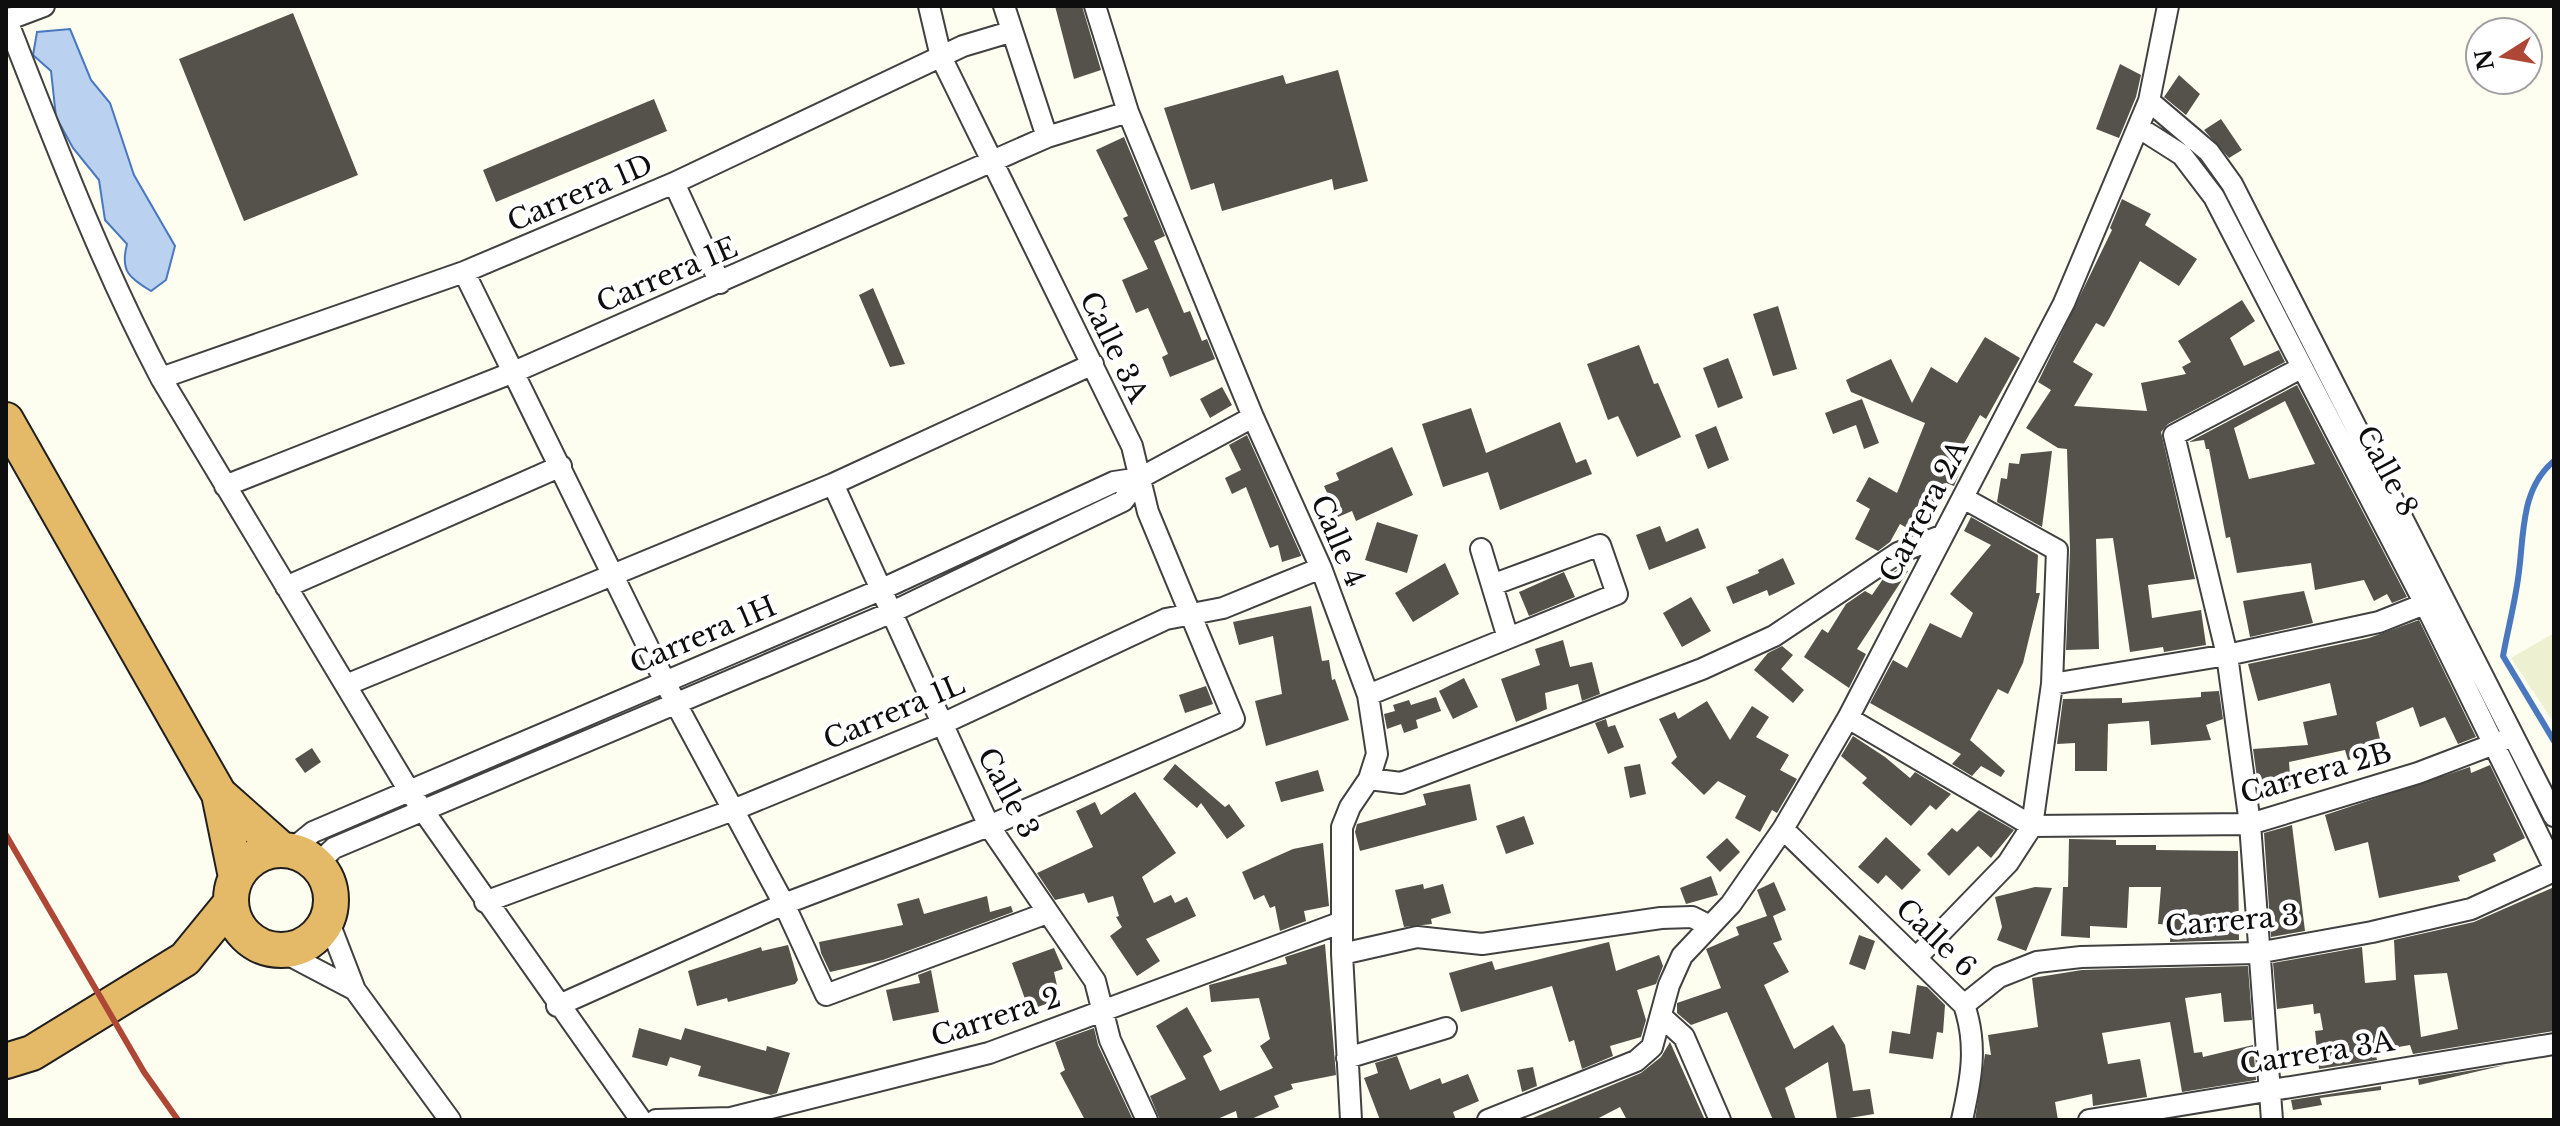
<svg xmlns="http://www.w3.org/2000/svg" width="2560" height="1126" font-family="'Libre Baskerville',serif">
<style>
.farmland{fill:#edf1d2}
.water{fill:#bad1ef;stroke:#4978be;stroke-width:2}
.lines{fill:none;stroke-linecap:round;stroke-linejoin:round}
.stream{stroke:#4978be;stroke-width:6}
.building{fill:#55514b;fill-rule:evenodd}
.street-casing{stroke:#414141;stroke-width:24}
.highway-casing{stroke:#1f1f1f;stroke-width:38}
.street{stroke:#fff;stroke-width:20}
.highway{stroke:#e4b967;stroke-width:34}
.rail{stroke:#ae4735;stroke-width:6}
.labels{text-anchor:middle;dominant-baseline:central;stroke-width:8;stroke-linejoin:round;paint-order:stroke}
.street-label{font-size:28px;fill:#0e0e0e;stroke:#fff}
</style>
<rect width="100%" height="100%" fill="#fdfdf0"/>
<path class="farmland" d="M2554,633V723L2511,658Z"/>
<path class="water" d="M70,29L91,80L110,103L134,175L175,246L166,280L151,291C129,278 120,271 127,244L105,220L99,180L73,148L56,117L51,71L33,55L37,32Z"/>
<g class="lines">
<path class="stream" d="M2554,741L2503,656C2508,628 2516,599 2519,571C2524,533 2521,488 2554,461"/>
</g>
<path class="building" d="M1055,6H1082L1101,70L1074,79Z
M293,13L358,175L244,221L179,59Z
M2120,64L2141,75L2136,97L2119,138L2096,129Z
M1338,70L1368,181L1334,190L1332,179L1222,211L1214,183L1191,190L1164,108L1283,75L1286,84Z
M2179,75L2200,94L2186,115L2164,97Z
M654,99L667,131L496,202L483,170Z
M2221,119L2242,150L2229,158L2204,130Z
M1124,137L1165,236L1154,241L1184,313L1190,311L1202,341L1207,339L1215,359L1170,377L1162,357L1168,354L1148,308L1136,313L1122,280L1148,269L1123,218L1128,216L1096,150Z
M2122,199L2151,214L2145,225L2197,259L2179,286L2140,261L2109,319L2104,327L2096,323L2073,362L2093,374L2074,406L2147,411L2141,383L2186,374L2182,367L2191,362L2178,341L2242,300L2255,321L2230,338L2244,366L2279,350L2285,362L2168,424L2161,432L2195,579L2148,585L2152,618L2201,610L2206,645L2164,652L2163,647L2130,652L2113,538L2096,539L2099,649L2066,650L2070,550L2067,449L2058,448L2026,428L2051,390L2038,382L2112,230L2110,228Z
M873,288L905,364L890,367L859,295Z
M1778,306L1797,369L1773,376L1753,314Z
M1985,337L2020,358L1986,419L1980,415L1961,449L1968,452L1954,486L1946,483L1936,508L1929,504L1914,532L1900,524L1890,542L1878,551L1855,539L1870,509L1856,501L1869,477L1897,493L1925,423L1851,392L1846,380L1891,359L1912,403L1931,367L1957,383Z
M1639,345L1654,384L1658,383L1681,437L1637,457L1618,416L1608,420L1587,364Z
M1728,358L1743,398L1718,408L1703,368Z
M2297,385L2407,597L2392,603L2387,594L2374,601L2364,580L2315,590L2311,563L2237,573L2230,537L2226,538L2209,449H2206L2204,440L2189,442ZM2285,401L2315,464L2249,479L2234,428Z
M1222,387L1232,405L1210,418L1200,399Z
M1862,399L1879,443L1864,449L1856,425L1833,434L1825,413Z
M1471,408L1486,453L1560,422L1576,463L1586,459L1592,474L1500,510L1488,472L1443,487L1422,424Z
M1716,426L1729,460L1708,469L1695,435Z
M1247,435L1301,555V556L1282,562L1278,545L1270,548L1246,487L1232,494L1225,478L1241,470L1229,445Z
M1392,447L1413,495L1356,521L1352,511L1338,517L1324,486L1339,480L1336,473Z
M2052,451L2048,482L2042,527L1997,502L2001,478L2007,479L2009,463L2019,464L2021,454Z
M1971,517L2038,555L2036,593H2040L2023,663L2008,694L1998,689L1970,740L2005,771L2001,777L1981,766L1972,776L1952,764L1961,754L1870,703L1893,660L1907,668L1930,623L1961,638L1973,613L1950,594L1991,545L1964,531Z
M1377,522L1418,535L1407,573L1365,560Z
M1660,526L1666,542L1698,528L1706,548L1649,570L1636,535Z
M1783,558L1795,584L1769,596L1767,590L1733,604L1726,587L1759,573L1758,570Z
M1445,563L1459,594L1413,622L1395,593Z
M1900,568L1908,571L1857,649L1866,654L1849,688L1804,657L1822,629L1828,633L1846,604L1865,591L1872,595L1883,579Z
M1564,572L1575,597L1529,616L1519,592Z
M2304,591L2313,623L2250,637L2243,601Z
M1691,597L1711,631L1682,647L1663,613Z
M1311,606L1322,661L1329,660L1332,680L1335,679L1349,720L1266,746L1255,701L1282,694L1273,636L1239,645L1233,622Z
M2419,620L2476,737L2458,744L2445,717L2420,727L2413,707L2376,722L2383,752L2348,760L2345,750L2289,762L2291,789L2259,792L2253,749L2308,745L2303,722L2337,715L2330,683L2258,701L2248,664L2369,638Z
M1563,640L1570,667L1592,662L1600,694L1582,701L1578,684L1545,693L1547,709L1516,722L1501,679L1540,665L1535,649Z
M1782,646L1793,655L1781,669L1804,690L1793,703L1754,670L1768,653Z
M1464,678L1478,707L1453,719L1439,691Z
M1206,686L1213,704L1185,713L1179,695Z
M2219,691L2223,719L2206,725L2211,740L2151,745L2149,721L2108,724L2107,771H2075V743L2057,744L2063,699L2122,698V703L2201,697V692Z
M1436,697L1441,711L1416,720L1418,728L1404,733L1401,724L1387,729L1384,714L1395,711L1393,705L1409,700L1411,705Z
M1707,701L1730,740L1752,706L1769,717L1756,737L1789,755L1780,770L1797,779L1777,813L1772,810L1760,832L1735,818L1746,796L1718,781L1704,795L1671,763L1677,757L1659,719L1675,712L1678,719Z
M1606,719L1608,727L1615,725L1624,747L1608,754L1595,723Z
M1853,736L1885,757L1910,778L1915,772L1951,794L1936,810L1930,805L1911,826L1862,783L1867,778L1841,756Z
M312,748L321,762L305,773L295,759Z
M1175,764L1225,807L1229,804L1245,826L1227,839L1201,803L1197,808L1163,779Z
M1640,764L1646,794L1630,798L1624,767Z
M2490,765L2525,838L2493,854L2496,861L2458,876L2460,881L2379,898L2368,842L2335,851L2325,815L2470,767L2471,773Z
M1318,770L1324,791L1281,802L1275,782Z
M1470,784L1477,820L1360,851L1355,832L1357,824L1426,805L1423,794Z
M1135,792L1176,853L1142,877L1154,903L1171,895L1175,903L1187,897L1196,916L1146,939L1160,961L1137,976L1110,936L1122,927L1116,917L1119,916L1113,896L1088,903L1084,893L1055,900L1037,873L1093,847L1076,811L1095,802L1101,815Z
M1979,810L2014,830L1991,858L1978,846L1949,876L1927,854L1952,828L1957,832Z
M1524,816L1534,844L1506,854L1496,826Z
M2292,825L2305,931L2271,937L2264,833Z
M1886,837L1921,870L1902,890L1886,875L1878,884L1858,867Z
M1727,838L1740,852L1720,872L1706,857Z
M2069,839L2116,840V845H2156V850L2238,851L2239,940L2170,942L2171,925L2158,924L2161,887H2129L2127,928L2090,926V938L2061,936L2063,887H2068Z
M1323,843L1329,906L1304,911L1306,921L1280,931L1275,906L1270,908L1264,895L1254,900L1242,872L1293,849Z
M1711,876L1718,895L1686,904L1680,888Z
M1774,882L1786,910L1773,916L1782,940L1773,943L1789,972L1764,985L1794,1049L1833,1025L1845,1045L1853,1091L1870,1089L1874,1114L1837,1120L1828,1062L1785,1088L1796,1120H1773L1727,1012L1691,1025L1677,1013V1003L1721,988L1706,949L1739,935L1736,927L1767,916L1757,890Z
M1423,884L1424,889L1443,884L1451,913L1431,919L1432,924L1404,927L1395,890Z
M2035,887L2052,888L2026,951L1997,940L2002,927L1995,897Z
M2552,888L2554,1031L2413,1054L2410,1045L2375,1051L2377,1060L2319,1069L2315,1031L2323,1030L2320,1013L2314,1014L2313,1004L2277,1009L2273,963L2362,947L2365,983L2396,980L2394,940L2474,922ZM2447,973L2458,1029L2421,1037L2414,975Z
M987,896L990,912L1011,906L1013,912L883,960L830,972L821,953L819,942L903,925L897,904L919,898L924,914Z
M1859,935L1875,941L1865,970L1849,964Z
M1609,942L1616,971L1659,955L1663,966L1656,984L1637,990L1646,1020L1641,1037L1610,1046L1613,1056L1582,1069L1574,1040L1569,1042L1552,986L1461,1012L1449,973L1492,961L1495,970Z
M1325,944L1336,1075L1291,1084L1293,1089L1274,1096L1279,1107L1249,1120H1238L1236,1111L1215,1120H1160L1150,1096L1186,1079L1156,1026L1187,1007L1212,1051L1203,1056L1220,1091L1273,1068L1260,1046L1270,1039L1259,998L1211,1002L1209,985L1287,964L1285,957Z
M788,945L798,980L795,984L728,1002L727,998L697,1006L688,971L761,947L762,951Z
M1054,948L1063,969L1054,972L1060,999L1029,1010L1012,963Z
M2248,966L2252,1020L2224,1022L2221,993L2185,998L2194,1053L2202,1052L2203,1057L2253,1045L2256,1080L2182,1092L2170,1022L2102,1033L2108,1064L2140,1059L2147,1097L2093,1106L2092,1094L2055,1102L2058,1120H1975L1985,1054L1991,1055L1988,1035L2038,1027L2032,978L2082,970Z
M931,970L939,1012L893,1021L886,990L920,983L918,975Z
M1917,985L1927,987L1945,1005L1943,1033L1937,1032L1933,1059L1889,1053L1892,1031L1910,1034Z
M639,1028L681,1040L685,1028L766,1051L767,1046L790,1053L777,1093L771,1095L698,1076L701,1066L670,1057L667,1066L632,1057Z
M1094,1028L1098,1045L1133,1120H1085L1060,1073L1065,1070L1055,1042Z
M1670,1042L1705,1120H1627L1620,1107L1595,1120H1528L1641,1073L1661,1057Z
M1397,1056L1410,1090L1440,1078L1442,1084L1468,1074L1479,1101L1453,1112L1456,1120H1380L1364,1078L1378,1073L1375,1063Z
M2505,1065L2419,1085L2418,1079Z
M1533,1067L1537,1086L1522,1092L1517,1070Z
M2381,1086V1090L2320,1098L2322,1105L2293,1110L2291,1100Z"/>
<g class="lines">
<g class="street-casing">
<path id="street" d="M1004,6L1047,137
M1095,6L1128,112L1253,417L1321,568L1368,695L1377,754L1369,779L1350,807L1342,827V954L1351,1120
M6,18C54,140 100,262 161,378L408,789L641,1120
M7,20L44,6
M2149,101L2209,152L2232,184L2554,816
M2138,127L2182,155L2214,197L2425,604L2554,867
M674,183L720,283
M464,272L675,702L784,904L826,995L1047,913
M161,378L464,272L674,183L963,46L1010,32
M833,484L989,826L1095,981L1110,1040L1147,1120
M225,486L514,372L1047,137L1128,112
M1481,549L1508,638
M286,587L561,466
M2052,684L2227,655L2379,622L2437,599
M346,685L833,484L1093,364
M1368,695L1617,594L1600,545L1492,585
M1848,718L2032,826
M1369,779L1401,783L1702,669L1774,636L1898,553L1941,536
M2032,826L2250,824L2418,773L2502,741
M1783,829L1964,1005C1978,1045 1971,1080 1962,1120
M291,850L313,832L880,590L1114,482L1140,478L1253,417
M317,864L334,848L890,613L1123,501L1140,478
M485,902L733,810L942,724L1166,619L1223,608L1321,568
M328,920L355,990L450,1120
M281,951L355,990
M1342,954L1417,937L1482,944L1661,918L1692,917L1708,925
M1916,958L2008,863L2032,826L2052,684L2057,550L1965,499
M1964,1005L1999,977L2037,962L2081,957L2257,953L2372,932L2471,909L2554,871
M557,1006L784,904L989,826L1234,719L1148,512L1132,446L941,57L929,6
M1662,1017L1684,1037L1720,1120
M1347,1058L1446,1028
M656,1120L731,1118L989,1053L1342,922
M1488,1120L1636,1061L1652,1047L1669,985L1682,956L1731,904L1783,829L1848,718L2064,303L2149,101L2168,6
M2089,1120L2554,1044
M2272,1120L2250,824L2227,655L2174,435L2301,368"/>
</g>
<g class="highway-casing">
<path id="highway" d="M6,420L219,794L236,877
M219,794L281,849
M231 900a50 50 0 1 1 100 0a50 50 0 1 1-100 0Z
M6,1061L32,1053L185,959L230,904"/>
</g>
<use href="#street" class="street"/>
<use href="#highway" class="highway"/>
<path class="rail" d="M6,835L144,1072L178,1120"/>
</g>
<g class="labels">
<g class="street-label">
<text transform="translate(580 193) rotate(-23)">Carrera 1D</text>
<text transform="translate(667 275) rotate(-23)">Carrera 1E</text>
<text transform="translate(1114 347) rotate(64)">Calle 3A</text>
<text transform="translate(2387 471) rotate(62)">Calle 8</text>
<text transform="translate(1924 511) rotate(-62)">Carrera 2A</text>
<text transform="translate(1338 541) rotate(67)">Calle 4</text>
<text transform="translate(703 635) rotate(-23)">Carrera 1H</text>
<text transform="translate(894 712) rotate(-23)">Carrera 1L</text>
<text transform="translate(2316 773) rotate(-16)">Carrera 2B</text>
<text transform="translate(1008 793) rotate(62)">Calle 3</text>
<text transform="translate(2232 921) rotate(-5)">Carrera 3</text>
<text transform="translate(1936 938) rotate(44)">Calle 6</text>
<text transform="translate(996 1017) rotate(-18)">Carrera 2</text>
<text transform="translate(2317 1053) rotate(-9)">Carrera 3A</text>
</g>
</g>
<rect width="2560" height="1126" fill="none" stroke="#0e0e0e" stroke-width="16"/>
<g transform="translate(2504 56) rotate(259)"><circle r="38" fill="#ffffff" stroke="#9f9f9f" stroke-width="2"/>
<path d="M0-6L14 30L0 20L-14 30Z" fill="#ae4735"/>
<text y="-12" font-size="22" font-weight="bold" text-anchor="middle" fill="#0e0e0e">N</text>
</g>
</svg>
